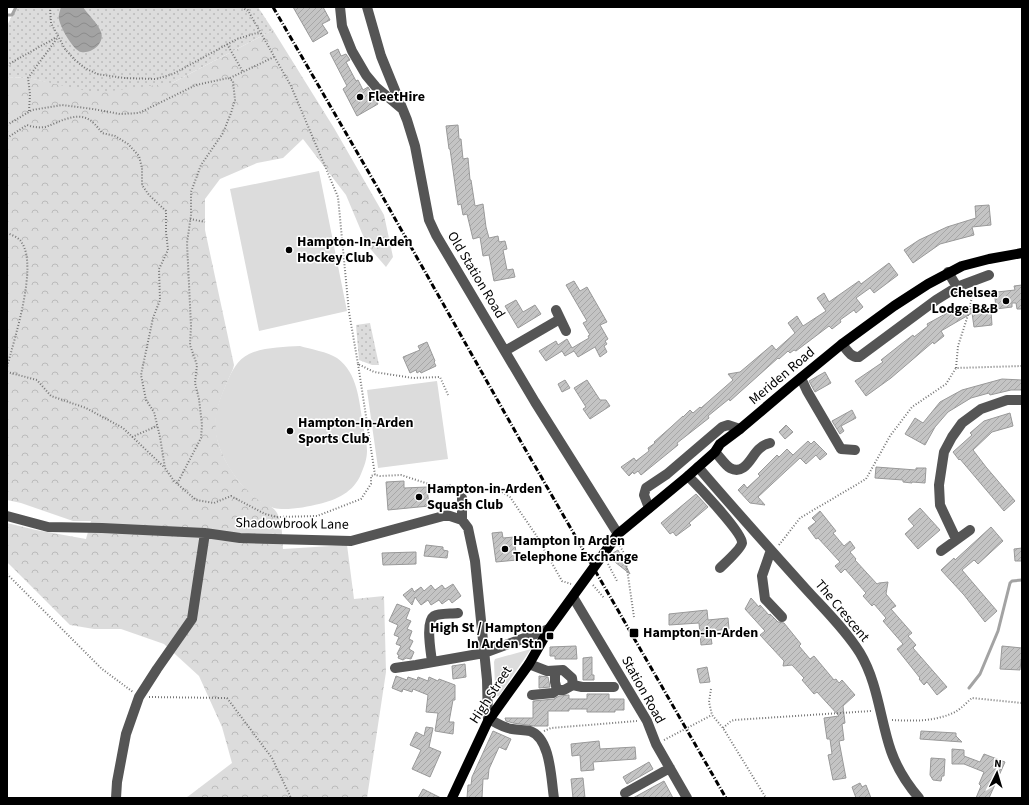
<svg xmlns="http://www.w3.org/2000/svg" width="1029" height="805" font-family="'Source Sans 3',sans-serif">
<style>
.green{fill:#dcdcdc}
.forest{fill:url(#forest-crowns)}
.park{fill:url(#park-dots)}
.water{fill:url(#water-waves)}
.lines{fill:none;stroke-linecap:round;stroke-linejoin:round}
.stream{stroke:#a3a3a3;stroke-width:3}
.building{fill:url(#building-hatch);stroke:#999}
.path{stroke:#777;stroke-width:2;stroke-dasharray:1 2;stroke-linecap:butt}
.minor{stroke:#555;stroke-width:10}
.major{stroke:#000;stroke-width:10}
.rail{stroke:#000;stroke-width:3;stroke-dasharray:6 2 1 2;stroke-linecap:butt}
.poi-dot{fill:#000;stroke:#fff;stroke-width:1.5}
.labels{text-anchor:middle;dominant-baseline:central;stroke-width:3;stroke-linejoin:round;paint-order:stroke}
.poi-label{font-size:14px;font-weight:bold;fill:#000;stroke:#fff;text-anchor:start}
.street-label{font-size:14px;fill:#000;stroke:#fff}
</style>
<defs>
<pattern id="forest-crowns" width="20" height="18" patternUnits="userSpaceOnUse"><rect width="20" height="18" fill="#dcdcdc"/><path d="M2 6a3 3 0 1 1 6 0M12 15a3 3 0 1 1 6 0" fill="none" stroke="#bbb"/></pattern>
<pattern id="park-dots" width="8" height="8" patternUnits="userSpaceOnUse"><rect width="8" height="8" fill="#dcdcdc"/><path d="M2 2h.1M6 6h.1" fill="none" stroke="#bbb" stroke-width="1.8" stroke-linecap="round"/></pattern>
<pattern id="water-waves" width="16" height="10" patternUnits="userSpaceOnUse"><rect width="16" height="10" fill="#a3a3a3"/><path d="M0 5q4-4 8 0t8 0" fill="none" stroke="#8b8b8b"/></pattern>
<pattern id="building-hatch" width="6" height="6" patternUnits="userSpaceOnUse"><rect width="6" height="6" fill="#c4c4c4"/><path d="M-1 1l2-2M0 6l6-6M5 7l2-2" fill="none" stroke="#a7a7a7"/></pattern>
</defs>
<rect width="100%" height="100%" fill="#fff"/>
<path class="green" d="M319,171L347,311L259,331L230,189Z
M300,346C310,349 328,352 337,358C358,373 359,401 363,424C364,432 367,442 367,451C367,459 364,467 361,474C354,492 336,500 319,504C307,507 285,511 274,508C245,500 215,454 215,425C215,410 221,396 227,382C232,371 237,360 249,354C264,347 284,347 300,346Z
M437,381L448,459L378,468L367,390Z
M531,649L499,696H493L492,686H495L494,662L495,659Z"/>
<path class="forest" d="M273,30L334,128L384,215L393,257L386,267L367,245L346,195L303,139L283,158L257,163L220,179L205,199V230L234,365L233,369C217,405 206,427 228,465C233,473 239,483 246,489C250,493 255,498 260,501C267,505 273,506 277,513C283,524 282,538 283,549L347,545L354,599L384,596L386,672L367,798H186L232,763L222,727L199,676L164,644L121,629H94L70,625L7,562V523L36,530L86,539L91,521H73L21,503L7,500V77L28,78L53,83H172Z"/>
<path class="park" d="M16,7H258L273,30L172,83L96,93L28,78L7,77V26Z
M370,323L379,365H372L359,360L356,325Z"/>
<path class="water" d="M61,7H83C88,15 98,23 101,32C105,43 92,54 81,52C73,50 60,27 59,19C58,15 60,11 61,7Z"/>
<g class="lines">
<path class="stream" d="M7,15H12L16,7
M969,688L980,674L998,631L1010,583L1012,581L1022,580"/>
</g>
<path class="building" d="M293,7H323L330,20L322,24L328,33L313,42Z
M338,49L341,56L346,54L350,60L346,62L356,81L358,80L363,90L368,87L378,104L357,116L343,89L347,86L330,53Z
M458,125L459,139H461L463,159L468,158L470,180H471L475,206L483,204L486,227L489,238L498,236L499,242L505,241L507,249L503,250L507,270L513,269L515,277L494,281L489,255L483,256L480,237L473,239L467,214L463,215L461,204L458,205L450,149H449L446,126Z
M989,205L991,225L972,227L974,235L940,244L913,263L904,250L919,240L947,227L976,218L975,206Z
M889,263L898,275L874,293L870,288L856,298L863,307L856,313L854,310L840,320L841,322L832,329L829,326L796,351L794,350L790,353L788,351L779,359L778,358L730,401L729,399L708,416L709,418L677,443L678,445L641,475L638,471L634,474L633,472L629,476L621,467L634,458L636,461L649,451L648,448L655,443L654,442L671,427L683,416V417L690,410L693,413L700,407L701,408L733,380L728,374L740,372L772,345L776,350L795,333L788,323L797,316L803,326L826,311L817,298L824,293L829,302L859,281L861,284Z
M574,281L580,291L587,287L607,322L600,325L608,339L605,341L607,344L604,346L607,352L600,357L595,347L578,357L574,351L565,356L562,351L546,361L539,351L556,341L558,345L567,339L572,348L589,338L588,336L590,335L583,323L587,321L566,285Z
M1022,285V309H1017L1016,303H1012V307L996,309L995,298H998L997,292L1015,290L1014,286Z
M516,300L523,312L535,305L541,314L518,328L505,306Z
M959,308L960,309L982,308L972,313L991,311L992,325L974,327L972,313L941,331L944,336L934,344L933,342L891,378L866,396L855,381L883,362L881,360L900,345L913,335L914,337L928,326L927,324L947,313L948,314Z
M427,342L435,361L434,362L436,366L421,373L420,371L417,373L416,370L410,373L403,357L420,350L418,346Z
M825,372L831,383L815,392L809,381Z
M1002,379L1022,380V390H1011L990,395L989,393L971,398L948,412L935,427L925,445L905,434L915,418L923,423L940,402L962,390Z
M565,380L570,388L562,392L558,384Z
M587,380L600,400H606L610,406L590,419L583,409L586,407L574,388Z
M852,410L856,418L841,426L844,431L840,434L832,421Z
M1010,413L1013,426L992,432L973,450L986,467L1015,501L1004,511L960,459L959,460L953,452L972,435L970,433L984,421Z
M786,425L793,432L785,439L779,432Z
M808,441L811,444L814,441L827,454L820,460L816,455L806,464L800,458L758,497L765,505L750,503L738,490L744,484L747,488L760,476L758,474L777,455L779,457L787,449L793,455Z
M876,467L916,470V468H926L925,483L912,482V483L903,482V480L875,478Z
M404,481V488L427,487L429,506L388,510L386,482Z
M696,494L708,507L689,523L691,525L676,536L673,532L670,534L661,523Z
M920,508L940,530L918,549L905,534L914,526L908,519Z
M820,511L836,531L833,533L844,546L850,541L855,548L850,552L856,559L855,560L877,584L879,583L888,582L886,594L896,606L891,609L912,633L908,636L916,645L913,648L947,687L937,695L927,682L924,685L919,679L920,678L897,649L903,644L883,621L886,618L874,604L872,606L863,596L866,593L845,569L841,573L835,566L840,562L818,538L816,539L808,528L816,522L812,518Z
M991,527L1003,541L978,564L974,560L962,570L997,611L985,622L964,595L941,570L954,558L955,560Z
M502,532L503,538L514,537L517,560L496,562L492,533Z
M426,545L443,547V550L448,551L447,558L424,556Z
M1022,548V561H1015L1014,549Z
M618,550L630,574L610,558L613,553Z
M416,552V564L383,565L382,553Z
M453,584L461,596L452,603L449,599L442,604L439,600L431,605L428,600L421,605L415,597L412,605L403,595L412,588L414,592L421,587L424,591L431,585L435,590L442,585L445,589Z
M751,598L759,607L760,605L769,615L770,614L778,622L784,623L801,644L799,646L810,659L814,656L834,680L836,679L839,683L842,680L855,695L843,706L845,723L842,724L844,740L839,741L846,778L833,780L828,755L832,754L830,739H827L824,718L839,716L817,692L814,694L802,680L804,678L792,665L783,666L784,661L760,635L765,631L745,609Z
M397,604L410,609L406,619L411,621L407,629L412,631L409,639L413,641L409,649L414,652L411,659L406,658L403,660L398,658L399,655L397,654L401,646L396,644L399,637L394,635L398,625L389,621Z
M707,610L708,620L728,618L729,629L710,631L712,644L701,645L699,623L669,625V614Z
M576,646L577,659H555V656H550V647Z
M1002,646L1022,648V660H1021L1020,670L1000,669Z
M592,657V675H594V680H583V658Z
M465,664L466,677L453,679L452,666Z
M707,667L710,682L700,683L697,669Z
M396,676L407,680L408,677L417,680L418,677L428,681L429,677L438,681L439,679L455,685V700H453L449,722H454L453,734L435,731L438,713L426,712L428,695L413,689L412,692L403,689L402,692L392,688Z
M539,676L548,677L550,687L539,688Z
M587,694H609V699H624V710H615V712H587V709H569V711H548V726H534L513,723L506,721L505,718H533V701L554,699L559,696L569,695V699H587Z
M426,727L433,728L429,747L441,752L430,777L412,769L421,750L410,745L416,732L424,736Z
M493,731L511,739L506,750L499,747L489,769L488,779H483L482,798H467L468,785H471L472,777Z
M921,731L956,733V736L962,742L920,739Z
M599,741L600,749L635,747L636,759L593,762L594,770L581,771L580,755L572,756L571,744Z
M952,749L964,750V756L980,762L984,754L1005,762L989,798H976L981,786L979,784L984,772L964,764H952Z
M931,758L945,759L944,776H942L941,781L933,780L930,775Z
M649,762L653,769L627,784L623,777Z
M583,778L585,798H573L571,779Z
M664,781L673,798H633Z
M860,783L862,787L866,785L871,798H856L852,787Z
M423,789L441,798H418Z"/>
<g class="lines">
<path class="path" d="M50,7L51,23L65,49L75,60L85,68L97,74L124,78L156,79L173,74L237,39L260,32
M242,7L247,11
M246,7L291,86L338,197L349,312L358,364L374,372L413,378L440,377L448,395
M227,44L243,72
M7,65L57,37
M230,78L274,57
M29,111L30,94L28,78L58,37
M7,125L32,110L62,105L93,109L120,114L139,113L196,85L228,78L233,81L235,100L231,113L223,133L201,165L191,192V215L187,243L191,326L190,345L197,365L195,383L199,399L202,425L201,438L177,484
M7,138L27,125C33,127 39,128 45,127C52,125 59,121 66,119C84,113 92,119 102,133L115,136L128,144L139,156L142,168V185L149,195L166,211V232L168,250L159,269L160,300L153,318L141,375L146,400L154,412L160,437L165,468L174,481L196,500L214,503L231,496L265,514L277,517L317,516L361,499L371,484V476L375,475
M190,219L205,222
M7,233C12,235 20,238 22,243C38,267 14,340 7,367
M358,364L375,475L380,476L401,475L438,487L451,485
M956,368L958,346L969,312L973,291
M7,372L37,380L51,396L86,408L123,428L164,467
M132,437L157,426
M502,492L510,497L536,535L562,581L571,584
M779,545L800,518L866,479L890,436L912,407L946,384L956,368L1022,366
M620,546L625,555L634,617
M608,564L617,581
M7,574L102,669L133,692
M593,585L604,598
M711,689L709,702L712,715L723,728L766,798
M149,697L227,698L272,758L291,798
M892,720C913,721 935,722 955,712C961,709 967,702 972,698L1022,703
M723,728L731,721L734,720L871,711
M544,731L551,728L637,721
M664,740L712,715"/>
<path class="minor" d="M340,7L342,26L352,51L366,75L376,87L401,108
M367,7L381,56L407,120L415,146L429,220L436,235L535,402L618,534
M948,272L957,287
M556,310L566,331
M842,344C847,350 851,358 859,357L936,300L957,287L989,275
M505,351L560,319
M801,378L807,391L841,449L855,450
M715,452C720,457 725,465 730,468C745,476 751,456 759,449C762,446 766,444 770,443
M698,467C733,508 769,548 805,588C824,609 845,629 860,653C878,683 880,719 891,751C897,768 907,784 919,798
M688,476C697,485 743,533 742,543C741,549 725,563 720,568
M462,498V520
M649,508L644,495L646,488L667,474L722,427L728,425L740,429
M7,516L48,527L102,528L205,533L240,538L351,541L447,515L462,520L468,528L475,561L487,680L488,721
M956,539L940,505L939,485L944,452L952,437L962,423L981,409L1007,400H1022
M771,550L762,576L765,599L782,617
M941,551L970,530
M573,597L647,721L656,744L687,798
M432,662C431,652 425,622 434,616C439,613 452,614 458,613
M529,664L547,671L563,670L572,678L573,685L564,690H557L553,693L532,695
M395,668L416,665L484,653L549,629
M555,671V682L557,690
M573,685L582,687H614
M489,719C496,723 504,728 512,729C518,730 524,730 530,731C551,738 551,780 554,798
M625,793L670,768
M116,798L117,782L126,734L139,697L157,669L192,619L205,533"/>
<path class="major" d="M452,798L488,721L529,664L549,629L618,534L688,476L715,452L720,444L740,429L792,385L842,344L894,306L928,284L962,266L989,259L1022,253"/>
<path class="rail" d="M273,7L376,185L524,447L726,798"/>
</g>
<g class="poi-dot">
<circle cx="360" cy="97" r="4"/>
<circle cx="289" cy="250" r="4"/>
<circle cx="1006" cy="301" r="4"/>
<circle cx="290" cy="431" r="4"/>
<circle cx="419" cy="497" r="4"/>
<circle cx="505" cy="549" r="4"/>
<rect x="629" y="628" width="10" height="10" rx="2"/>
<rect x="546" y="632" width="8" height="8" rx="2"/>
</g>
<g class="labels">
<g class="poi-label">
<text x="368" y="97">FleetHire</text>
<text x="297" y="242">Hampton-In-Arden<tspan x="297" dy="16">Hockey Club</tspan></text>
<text x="998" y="293" text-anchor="end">Chelsea<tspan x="998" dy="16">Lodge B&amp;B</tspan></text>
<text x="298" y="423">Hampton-In-Arden<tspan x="298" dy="16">Sports Club</tspan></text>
<text x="427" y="489">Hampton-in-Arden<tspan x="427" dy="16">Squash Club</tspan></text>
<text x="513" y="541">Hampton In Arden<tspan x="513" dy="16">Telephone Exchange</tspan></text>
<text x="542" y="628" text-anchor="end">High St / Hampton<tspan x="542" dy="16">In Arden Stn</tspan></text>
<text x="643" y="633">Hampton-in-Arden</text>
</g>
<g class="street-label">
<text transform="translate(476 275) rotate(59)">Old Station Road</text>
<text transform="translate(782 376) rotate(-40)">Meriden Road</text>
<text transform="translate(292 524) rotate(1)">Shadowbrook Lane</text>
<text transform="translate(842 611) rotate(50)">The Crescent</text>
<text transform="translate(643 690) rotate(61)">Station Road</text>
<text transform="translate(491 695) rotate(-57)">High Street</text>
</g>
</g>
<rect width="1029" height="805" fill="none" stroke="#000000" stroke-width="16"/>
<g transform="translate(997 773) rotate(5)" stroke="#ffffff" stroke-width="3" paint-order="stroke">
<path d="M0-3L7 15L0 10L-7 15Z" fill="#000000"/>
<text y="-6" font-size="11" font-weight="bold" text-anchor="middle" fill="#000000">N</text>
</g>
</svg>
